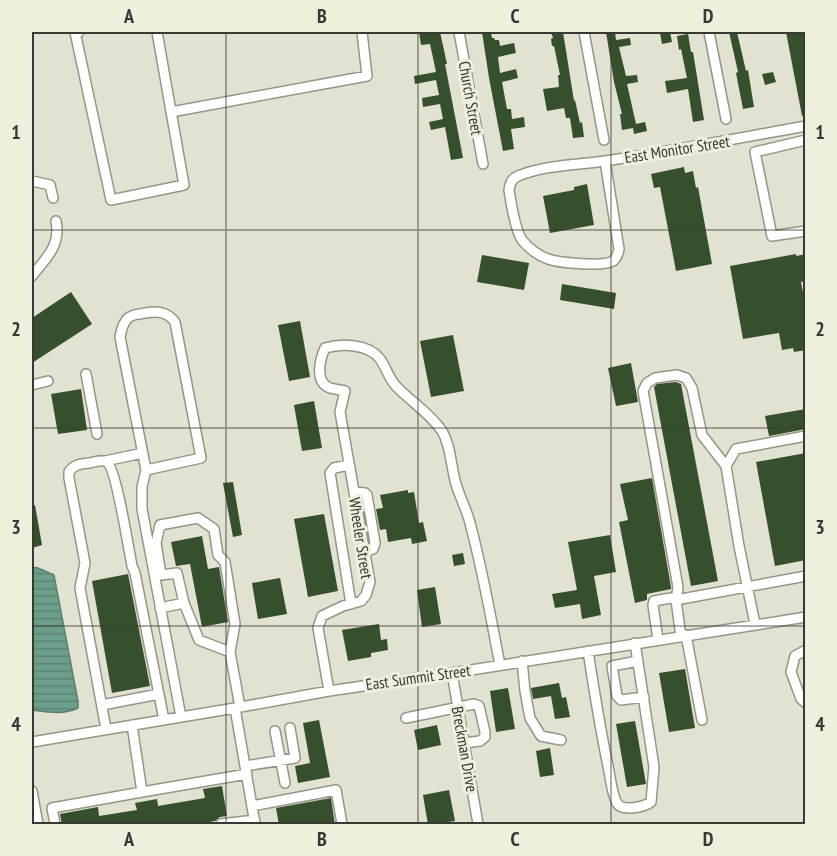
<svg xmlns="http://www.w3.org/2000/svg" width="837" height="856" font-family="'PT Sans Narrow',sans-serif">
<style>
.water{fill:url(#water-rules);stroke:#5c8070;stroke-width:1.5}
.building{fill:#36502e}
.lines{fill:none;stroke-linecap:round;stroke-linejoin:round}
.minor-casing{stroke:#959685;stroke-width:12}
.minor{stroke:#fff;stroke-width:9}
.grid{fill:none;stroke:#383932;stroke-width:1.5;stroke-opacity:0.55}
.labels{text-anchor:middle;dominant-baseline:central;stroke-width:6;stroke-linejoin:round;paint-order:stroke}
.street-label{font-size:16px;fill:#383932;stroke:#efefde}
.neatline{fill:none;stroke:#383932;stroke-width:2}
.grid-label{font-size:20px;text-anchor:middle;font-weight:bold;fill:#383932}
</style>
<defs>
<pattern id="water-rules" width="6" height="5" patternUnits="userSpaceOnUse" patternTransform="scale(1.5)"><rect width="6" height="5" fill="#6b9f8a"/><path d="M0 2.5h6" fill="none" stroke="#598371"/></pattern>
</defs>
<rect width="100%" height="100%" fill="#e1e2d1"/>
<path class="water" d="M32,567L38,568L54,575L78,701V708C64,715 47,712 32,710Z"/>
<path class="building" d="M419,32H440L447,64H445L463,158L451,160L445,127L431,130L429,122L443,119L440,104L423,107L422,98L439,95L436,80L415,84L414,76L436,72L430,44L421,45Z
M482,32H491L492,38H494L495,40H499L500,46L514,43L516,53L498,57L500,73L516,69L518,78L502,82L507,109H511L512,119L524,117L525,127L511,129L514,149L503,151L489,78Z
M551,32H563L574,101L575,100L580,123L582,122L584,137L573,138L570,118H566L564,108L547,111L543,89L559,87L558,75H560L554,46H552L551,39L553,38Z
M606,32H615L616,40L630,38L631,45L619,47L626,76L637,75L638,82L627,84L636,124L645,122L647,131L634,134L633,128L622,130L620,114H622L614,82Z
M670,32L672,42L662,44L660,33Z
M729,32H737L746,71L748,70L754,107L743,109L736,73L738,72Z
M786,32H806V116H802Z
M688,34L691,52H693L704,120L693,122L688,89L667,93L665,81L687,78L681,49L679,50L677,36Z
M773,72L776,82L765,85L762,74Z
M684,167L685,173L693,171L696,188L698,187L712,264L676,271L660,187L654,188L651,174Z
M587,184L594,225L550,233L543,196L574,190V187Z
M796,254V256L806,254V281L801,282L806,308V350L794,352L793,348L782,350L779,333L743,339L730,266Z
M482,255L529,263L524,290L477,282Z
M562,284L616,293L614,309L560,300Z
M71,292L92,324L32,363V318Z
M300,321L310,377L289,381L278,325Z
M453,335L464,391L431,397L420,341Z
M631,363L638,402L616,406L608,368Z
M676,382L681,384L718,581L691,586L654,387L657,384Z
M81,389L87,430L58,434L51,394Z
M314,401L322,448L302,451L294,405Z
M806,409V429L769,436L765,416Z
M806,453V560L775,566L756,462Z
M652,478L671,587V589L647,594V600L635,603L619,522L628,520L620,484Z
M233,482L242,535L233,537L223,483Z
M408,490V493L414,492L419,523L423,522L427,541L412,544L411,538L388,542L386,529L380,530L376,509L383,508L380,495Z
M35,505L42,545L32,548V506Z
M324,514L338,591L308,597L294,519Z
M610,535L616,572L594,576L601,615L582,619L580,604L555,608L552,594L577,590L568,542Z
M202,536L208,569L219,567L228,622L202,627L190,564L176,566L171,542Z
M463,553L465,564L454,566L452,555Z
M128,574L150,686L112,693L92,581Z
M280,578L287,614L258,619L252,583Z
M435,587L441,624L422,627L417,590Z
M379,624L381,640L387,639L388,650L371,653V657L348,661L342,630Z
M685,669L695,728L669,732L659,673Z
M559,683L562,698L566,697L570,717L555,719L551,696L533,699L531,688Z
M508,688L515,729L496,732L490,691Z
M319,720L330,777L298,783L295,766L310,763L303,723Z
M635,721L646,784L627,787L616,724Z
M437,725L441,745L418,750L414,730Z
M550,748L554,775L540,777L536,751Z
M222,786L227,816L220,817L215,821L195,825H62L60,814L98,807L99,816L137,810L135,803L157,799L158,806L205,798L203,789Z
M449,790L455,821L428,825L423,795Z
M331,798L335,825H279L276,808Z"/>
<g class="lines">
<g class="minor-casing">
<path id="minor" d="M79,32H75L111,200L184,185L157,32
M459,32L483,164
M584,32L604,140
M709,32L726,119
M171,112L367,76L362,32
M806,140L755,152L772,236L806,231
M605,161L619,249C618,254 617,258 613,261C604,267 560,263 548,259C539,256 528,248 522,240C515,230 511,203 509,190C510,184 511,179 518,176C545,165 577,165 605,161C672,151 739,138 806,126
M32,181L50,185L53,198
M32,276C46,258 61,246 56,221
M86,374L97,434
M32,385L48,381
M105,461L143,453
M349,465L334,468L330,473L351,604
M146,470L120,337C121,331 123,324 127,319C130,316 136,314 140,314C154,311 166,310 175,322L201,458L146,470L142,487V509L181,717
M354,492L365,493L367,495L375,543L373,549L364,552
M160,608L184,603
M755,624L739,546L726,466L736,449L806,436
M686,635L702,720
M681,637L676,600L806,576
M658,640L653,605L654,601L671,598L676,600L678,587L643,391L647,383L655,378L677,375L686,378L692,388L702,435L726,466
M806,650L795,656L791,672L801,699L806,703
M588,651C594,690 600,728 608,766C610,775 612,795 617,803C622,812 644,807 651,802L654,767L635,643
M230,652L235,624L225,562L218,555L214,529L198,518L160,525L156,543L161,575L177,573L184,603L199,640L230,652L240,707
M522,661L525,691L530,718L541,736L561,740
M638,661L612,666L617,696L621,700L644,697
M452,673L478,824
M329,691L318,628L322,616L343,606L361,601L366,595L370,582L340,412L345,391C340,390 334,389 330,388C314,382 320,359 325,348C342,343 369,344 380,359C386,367 389,379 396,386C411,402 430,413 442,431C451,446 451,467 456,484C460,498 468,512 471,527C483,572 491,619 500,665
M102,705L159,694
M235,708L255,824
M406,718L474,704L479,706L485,732V737L480,741L464,743
M106,729L80,588L85,563L69,478V472C74,464 81,464 89,463C95,462 102,459 107,462C116,468 129,551 132,566L135,573L164,720
M275,731L285,783
M32,742L235,708L329,691L452,673L806,617
M245,766L295,758L290,728
M32,791L38,824
M142,792L247,774
M252,806L336,790L342,824
M55,824L52,808L142,792L132,725
M221,824L255,820"/>
</g>
<use href="#minor" class="minor"/>
</g>
<path class="grid" d="M226,32V824M418,32V824M611,32V824M32,230H806M32,428H806M32,626H806"/>
<g class="labels">
<g class="street-label">
<text transform="translate(471 98) rotate(80)">Church Street</text>
<text transform="translate(677 149) rotate(-9)">East Monitor Street</text>
<text transform="translate(361 538) rotate(81)">Wheeler Street</text>
<text transform="translate(418 677) rotate(-8)">East Summit Street</text>
<text transform="translate(465 749) rotate(80)">Breckman Drive</text>
</g>
</g>
<rect width="837" height="856" fill="none" stroke="#efefde" stroke-width="66"/>
<rect x="33" y="33" width="771" height="790" class="neatline"/>
<g class="grid-label">
<text x="129" y="23">A</text>
<text x="322" y="23">B</text>
<text x="515" y="23">C</text>
<text x="708" y="23">D</text>
<text x="16" y="139">1</text>
<text x="820" y="139">1</text>
<text x="16" y="336">2</text>
<text x="820" y="336">2</text>
<text x="16" y="534">3</text>
<text x="820" y="534">3</text>
<text x="16" y="731">4</text>
<text x="820" y="731">4</text>
<text x="129" y="846">A</text>
<text x="322" y="846">B</text>
<text x="515" y="846">C</text>
<text x="708" y="846">D</text>
</g>
</svg>
